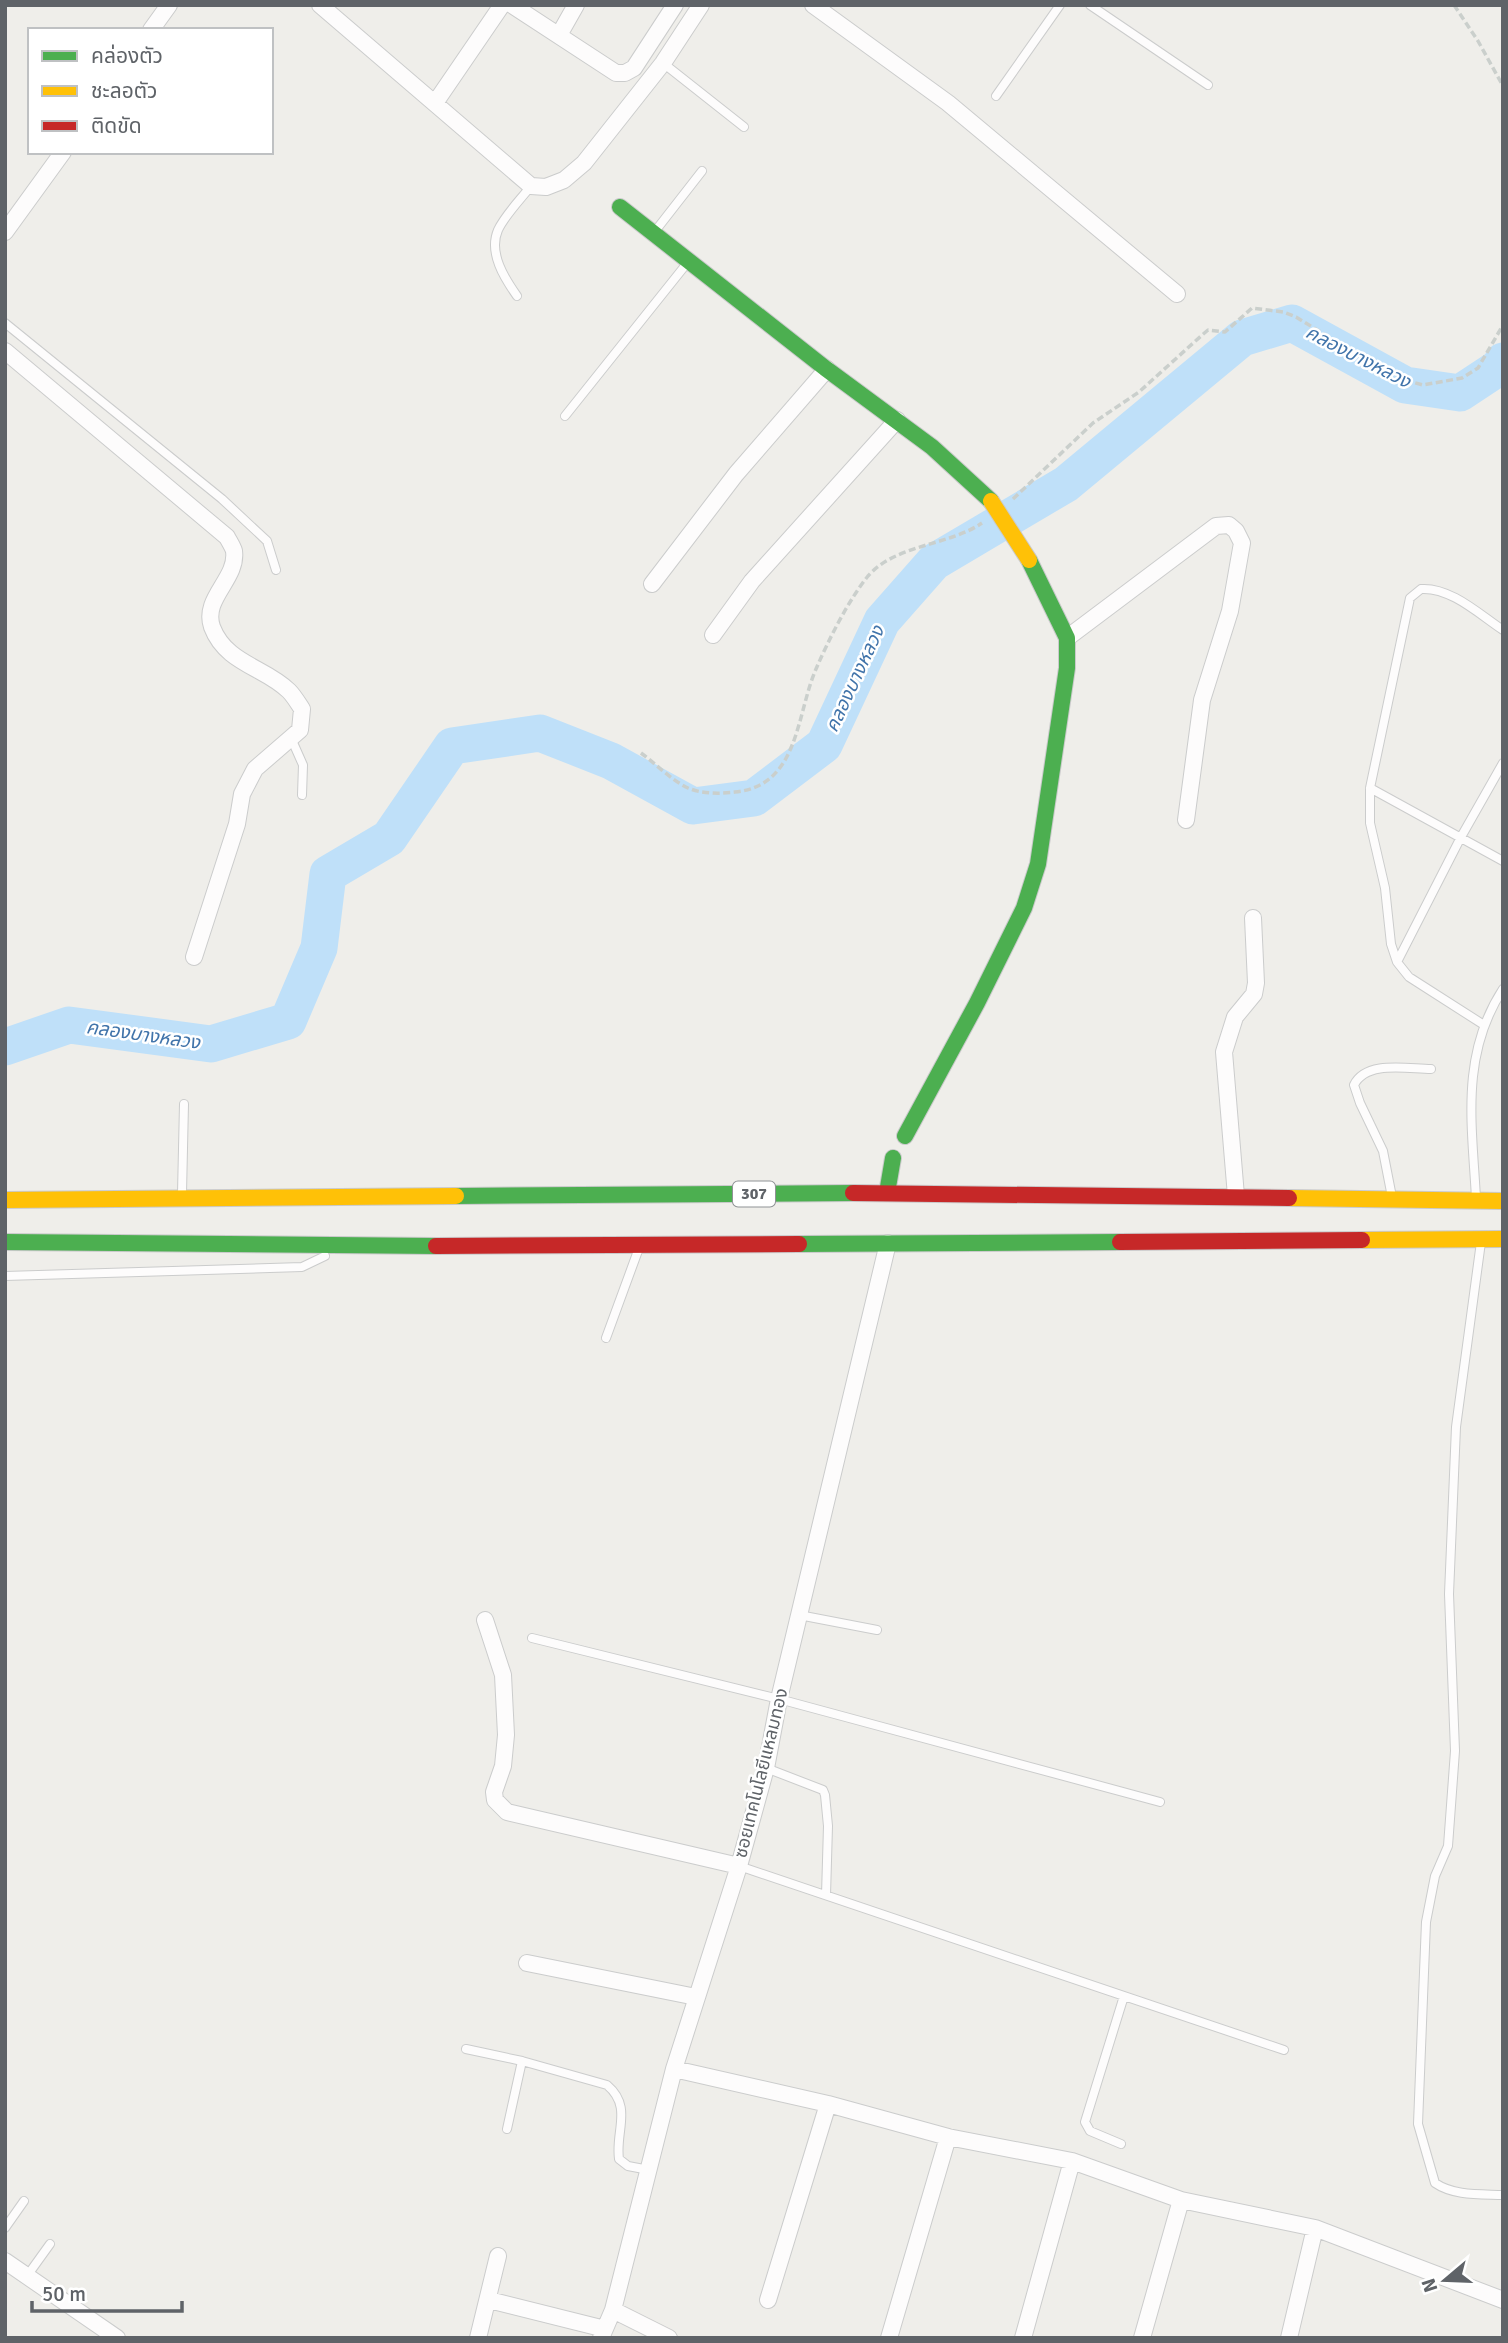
<svg xmlns="http://www.w3.org/2000/svg" width="1508" height="2343" font-family="Signika,'Noto Sans Thai',sans-serif">
<style>
.lines{fill:none;stroke-linecap:round;stroke-linejoin:round}
.river{stroke:#bfe0f9;stroke-width:37}
.lane-casing{stroke:#cbcccc;stroke-width:10}
.street-casing{stroke:#cbcccc;stroke-width:18}
.fast-casing{stroke:#cacacb;stroke-width:18}
.slow-casing{stroke:#cacacb;stroke-width:18}
.jam-casing{stroke:#cacacb;stroke-width:18}
.path{stroke:#cacfcc;stroke-width:3.5;stroke-dasharray:7 3.5;stroke-linecap:butt}
.lane{stroke:#fdfcfc;stroke-width:8}
.street{stroke:#fdfcfc;stroke-width:16}
.fast{stroke:#4caf50;stroke-width:16}
.slow{stroke:#ffc107;stroke-width:16}
.jam{stroke:#c62828;stroke-width:16}
.slow-bridge-casing{stroke:#cacacb;stroke-width:18;stroke-linecap:butt}
.slow-bridge{stroke:#ffc107;stroke-width:16}
.labels{text-anchor:middle;dominant-baseline:central;stroke-width:5;stroke-linejoin:round;paint-order:stroke}
.shield{fill:#fff;stroke:#8f9295;stroke-width:2}
.shield-label{font-size:16px;font-weight:bold;fill:#5f6368}
.street-label{font-size:18px;fill:#5f6368;stroke:#fff}
.water-label{font-size:19px;font-style:italic;fill:#4174aa;stroke:#fff}
</style>
<rect width="100%" height="100%" fill="#efeeea"/>
<g class="lines">
<path class="river" d="M5,1047L69,1025L211,1044L288,1021L319,948L328,874L389,838L452,746L540,733L611,761L693,806L754,798L824,745L882,621L934,562L1066,484L1242,338L1292,323L1405,385L1460,393L1498,368L1503,361"/>
<g class="lane-casing">
<path id="lane" d="M1090,5L1208,85
M663,63L744,127
M996,96L1060,5
M656,230L702,171
M517,296C505,279 488,253 498,230C505,215 520,200 531,186
M5,323L222,499L267,541L276,570
M565,416L688,262
M291,738L303,765L302,795
M1370,788L1503,861
M1397,962L1391,944L1385,888L1370,823V788L1410,598L1421,589C1451,587 1480,615 1503,630
M1484,1025L1409,977L1397,962L1461,837L1503,763
M182,1193L184,1104
M1392,1197L1383,1151L1360,1103L1354,1085C1366,1060 1408,1069 1431,1069
M1476,1198C1472,1124 1460,1055 1503,989
M1481,1242L1456,1427L1449,1594L1455,1751L1448,1846L1435,1876L1426,1922L1418,2124L1435,2183C1454,2196 1480,2194 1503,2195
M5,1276L302,1267L325,1256
M606,1338L639,1248
M799,1615L877,1630
M532,1638L779,1699L1160,1802
M766,1768L823,1790L825,1795L828,1826L826,1895
M739,1866L1284,2050
M466,2049L522,2061L607,2085C633,2107 615,2131 619,2159L628,2166L649,2170
M507,2129L522,2061
M1121,2144L1090,2131L1085,2122L1124,1996
M5,2228L24,2201
M27,2276L50,2244"/>
</g>
<g class="street-casing">
<path id="street" d="M320,5L531,186L546,187L564,180L584,163L663,63L701,5
M512,5L616,73H625L634,68L675,5
M813,5L948,103L1177,294
M151,30L169,5
M559,35L576,5
M435,103L502,5
M5,232L63,152
M5,351L227,537C229,541 233,547 234,551C238,579 202,598 212,627C226,664 265,667 289,691C294,696 298,703 302,709L300,730L255,769L242,794L237,824L194,957
M652,584L736,474L827,369
M713,635L752,581L897,420
M1067,638L1216,526L1229,525L1236,531L1242,543L1230,611L1202,700L1186,820
M1236,1196L1224,1052L1235,1017L1254,994L1256,983L1253,918
M485,1620L503,1675L506,1735L503,1766L494,1792L495,1800L507,1812L739,1866
M527,1963L696,1997
M674,2069L828,2104L948,2137L1072,2161L1181,2200L1315,2228L1503,2300
M5,2261L117,2338
M489,2300L605,2329
M768,2300L828,2104
M613,2310L669,2338
M478,2338L498,2256
M601,2338L613,2310L674,2069L739,1866L766,1768L779,1699L888,1243
M889,2338L948,2137
M1023,2338L1072,2161
M1142,2338L1181,2200
M1289,2338L1315,2228"/>
</g>
<g class="fast-casing">
<path id="fast" d="M620,207L825,368L932,447L991,501
M905,1136L977,1003L1024,908L1038,864L1067,668V638L1029,560
M887,1193L893,1158
M456,1196L853,1193
M5,1242L436,1246
M799,1244L1120,1242"/>
</g>
<g class="slow-casing">
<path id="slow" d="M1289,1198L1503,1201
M5,1200L456,1196
M1362,1240L1503,1239"/>
</g>
<g class="jam-casing">
<path id="jam" d="M853,1193L1289,1198
M1120,1242L1362,1240
M436,1246L799,1244"/>
</g>
<path class="path" d="M1454,5L1478,41L1503,86
M1013,499L1093,423L1139,392L1201,336L1208,330L1225,332L1252,308L1283,312L1296,317L1368,361L1412,382L1423,385L1462,378L1478,368L1503,325
M641,753C656,764 671,780 688,788C702,794 720,794 735,792C799,786 796,715 816,669C829,639 848,601 868,576C896,544 948,546 982,523"/>
<use href="#lane" class="lane"/>
<use href="#street" class="street"/>
<use href="#fast" class="fast"/>
<use href="#slow" class="slow"/>
<use href="#jam" class="jam"/>
<g class="slow-bridge-casing">
<path id="slow-bridge" d="M991,501L1029,560"/>
</g>
<use href="#slow-bridge" class="slow-bridge"/>
</g>
<g class="labels">
<rect class="shield" x="733" y="1181.5" width="42" height="25" rx="5"/>
<g class="shield-label">
<text x="754" y="1194">307</text>
</g>
<g class="street-label">
<text transform="translate(761 1773) rotate(-76)">ซอยเทคโนโลยีแหลมทอง</text>
</g>
<g class="water-label">
<text transform="translate(1358 357) rotate(27)">คลองบางหลวง</text>
<text transform="translate(855 679) rotate(-65)">คลองบางหลวง</text>
<text transform="translate(143 1035) rotate(8)">คลองบางหลวง</text>
</g>
</g>
<rect width="1508" height="2343" fill="none" stroke="#5f6368" stroke-width="14"/>
<rect x="28" y="28" width="245" height="126" fill="#ffffff" stroke="#bfc1c3" stroke-width="2"/>
<rect x="42" y="51" width="35" height="10" fill="#4caf50" stroke="#bfc1c3" stroke-width="2"/>
<text x="91" y="63" font-size="21" fill="#5f6368">คล่องตัว</text>
<rect x="42" y="86" width="35" height="10" fill="#ffc107" stroke="#bfc1c3" stroke-width="2"/>
<text x="91" y="98" font-size="21" fill="#5f6368">ชะลอตัว</text>
<rect x="42" y="121" width="35" height="10" fill="#c62828" stroke="#bfc1c3" stroke-width="2"/>
<text x="91" y="133" font-size="21" fill="#5f6368">ติดขัด</text>
<g transform="translate(1445 2280) rotate(251)" stroke="#ffffff" stroke-width="5" paint-order="stroke">
<path d="M0-5L12 26L0 18L-12 26Z" fill="#5f6368"/>
<text y="-10" font-size="19" font-weight="bold" text-anchor="middle" fill="#5f6368">N</text>
</g>
<path d="M32 2301v10h150v-10" fill="none" stroke="#5f6368" stroke-width="3.5"/>
<text x="42" y="2301" font-size="21" fill="#5f6368" stroke="#ffffff" stroke-width="5" paint-order="stroke">50 m</text>
</svg>
